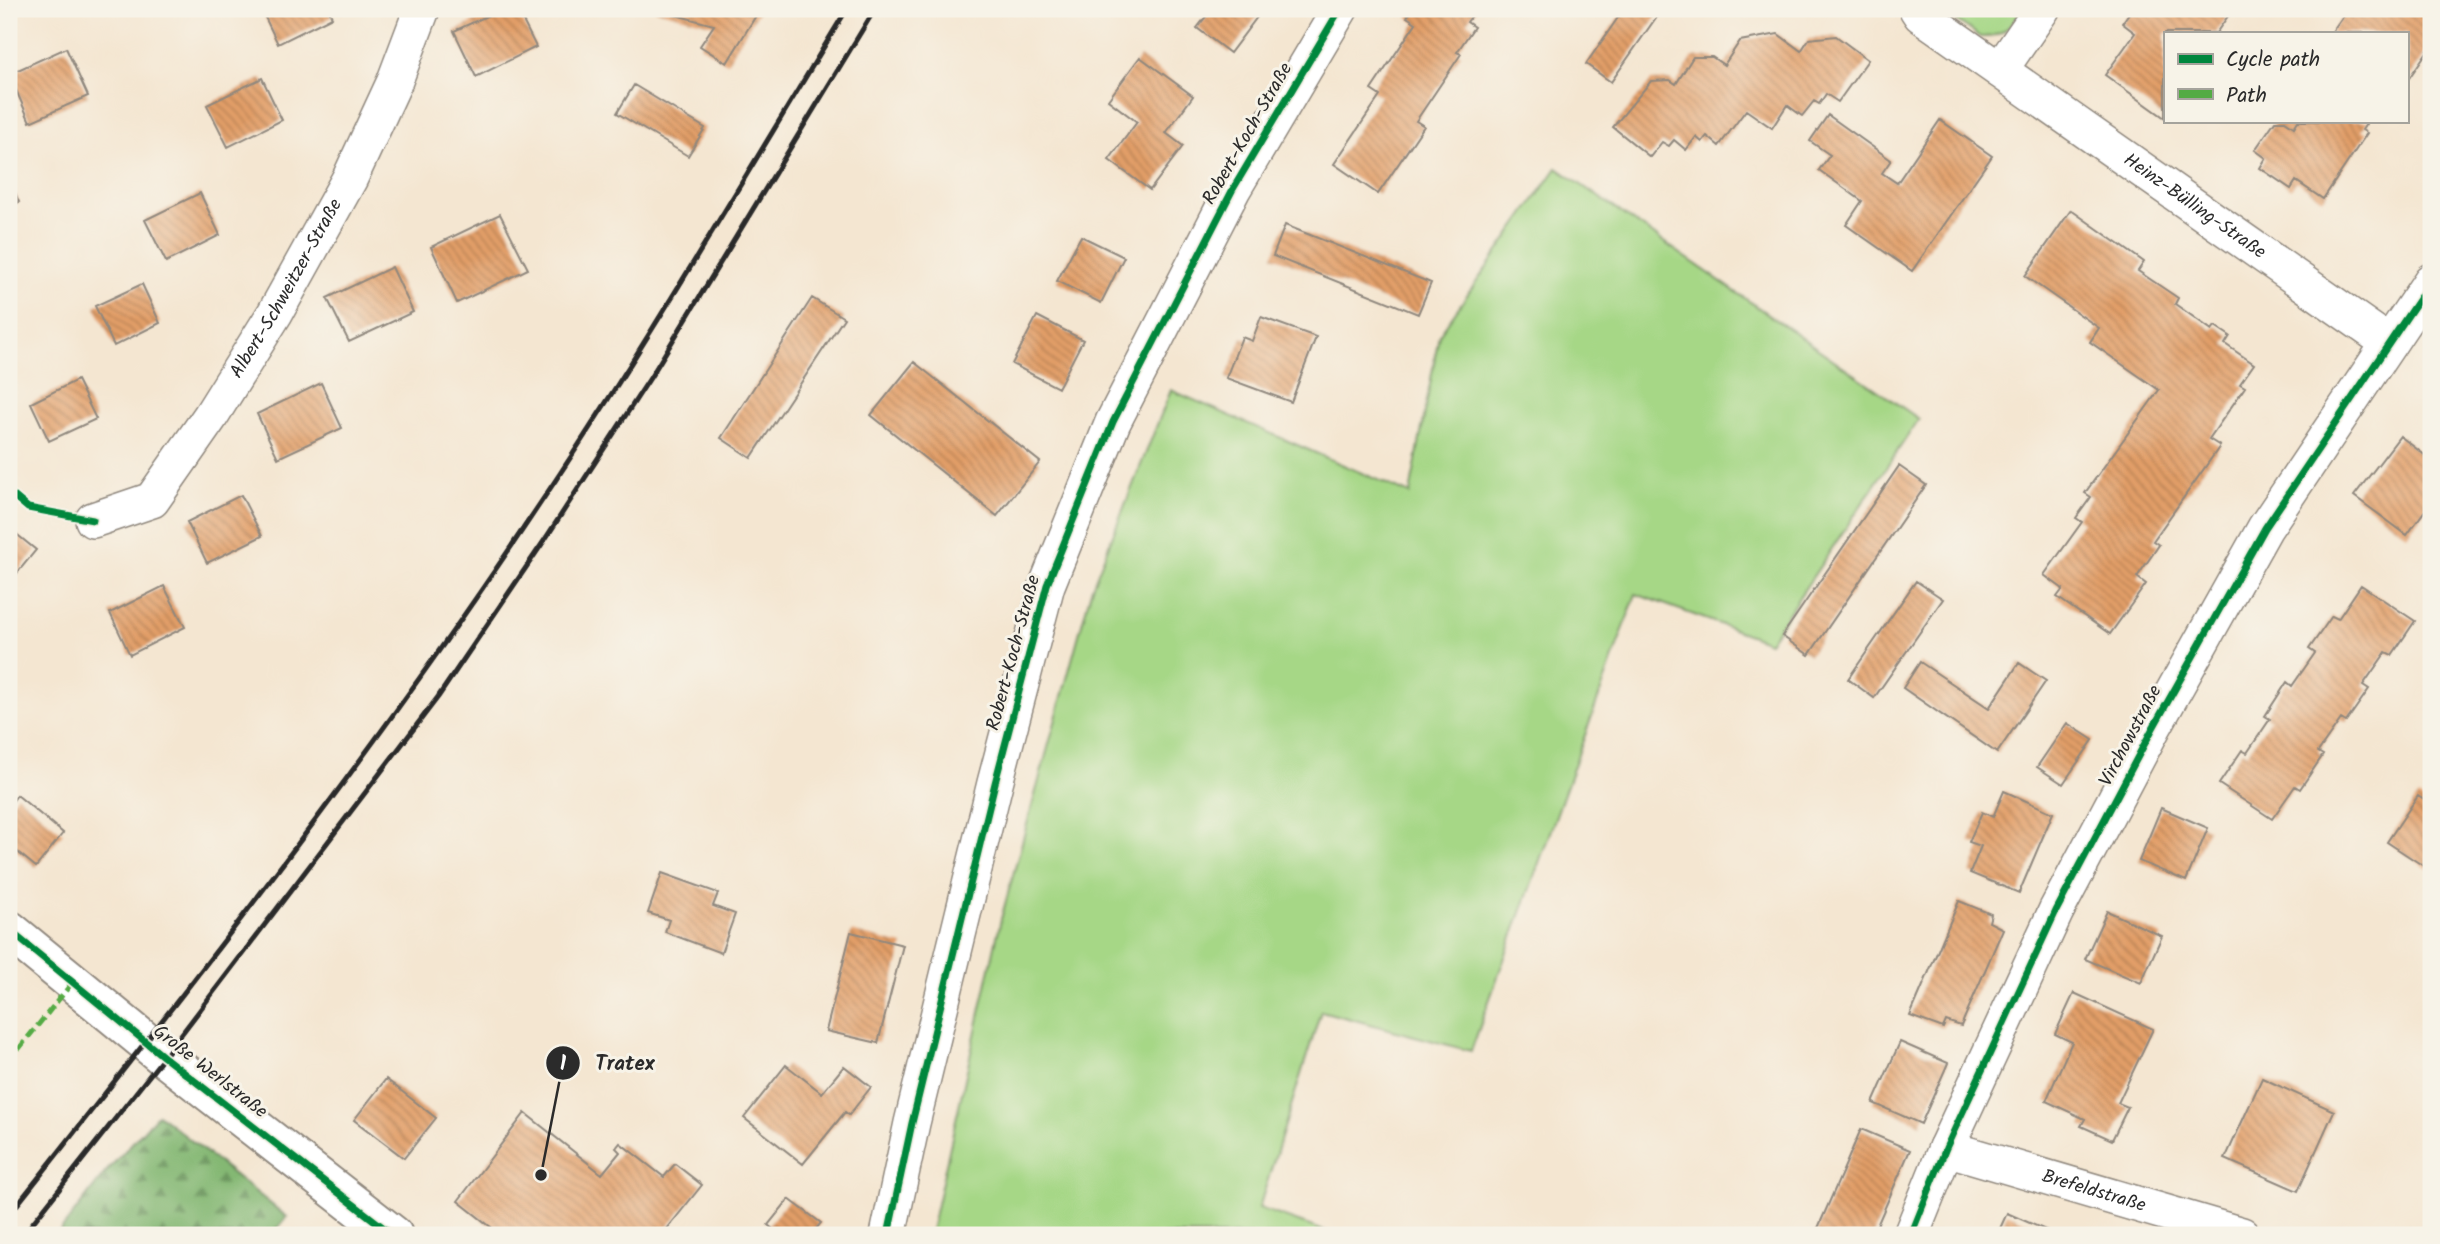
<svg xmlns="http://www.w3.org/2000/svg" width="2440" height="1244" font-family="Kalam,sans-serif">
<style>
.grass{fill:#a6d786;stroke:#688158;stroke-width:2}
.forest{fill:url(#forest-firs);stroke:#58724f;stroke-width:2}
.building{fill:url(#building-back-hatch)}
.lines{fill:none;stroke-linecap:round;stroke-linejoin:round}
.minor-casing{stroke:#90887e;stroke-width:38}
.tertiary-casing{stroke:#90887e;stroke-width:42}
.minor{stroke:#fff;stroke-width:35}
.tertiary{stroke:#fff;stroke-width:38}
.rail{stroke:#2b2b2b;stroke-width:5}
.quiet{stroke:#54ab44;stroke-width:5;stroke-dasharray:10 5;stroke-linecap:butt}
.cycleway-casing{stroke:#f7f3e8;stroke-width:11}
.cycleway{stroke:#00873e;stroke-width:7}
.labels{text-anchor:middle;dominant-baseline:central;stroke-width:6;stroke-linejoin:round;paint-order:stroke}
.street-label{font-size:19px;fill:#2b2b2b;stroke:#f7f3e8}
.leader{fill:none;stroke:#2b2b2b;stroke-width:2.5}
.callout-dot{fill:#2b2b2b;stroke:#f7f3e8;stroke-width:2.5}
.mark-label{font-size:21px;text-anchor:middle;font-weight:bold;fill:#fff}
.callout-label{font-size:21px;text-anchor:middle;font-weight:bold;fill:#2b2b2b;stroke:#f7f3e8;stroke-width:6;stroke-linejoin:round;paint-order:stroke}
</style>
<defs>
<pattern id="forest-firs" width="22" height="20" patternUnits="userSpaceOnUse" patternTransform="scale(1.75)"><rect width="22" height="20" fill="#84b873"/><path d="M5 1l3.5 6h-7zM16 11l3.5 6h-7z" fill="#6c965f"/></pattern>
<pattern id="building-back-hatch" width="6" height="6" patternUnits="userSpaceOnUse" patternTransform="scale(1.75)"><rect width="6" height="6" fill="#e29e67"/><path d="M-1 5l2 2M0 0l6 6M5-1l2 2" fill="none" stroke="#b78155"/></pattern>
</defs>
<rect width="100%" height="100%" fill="#f7f3e8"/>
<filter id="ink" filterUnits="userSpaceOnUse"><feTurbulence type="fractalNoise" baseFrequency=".0143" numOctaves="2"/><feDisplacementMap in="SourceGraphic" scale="14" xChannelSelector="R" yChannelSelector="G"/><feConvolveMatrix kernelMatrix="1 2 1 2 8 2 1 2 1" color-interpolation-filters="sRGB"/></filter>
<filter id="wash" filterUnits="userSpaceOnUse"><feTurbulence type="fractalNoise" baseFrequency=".00686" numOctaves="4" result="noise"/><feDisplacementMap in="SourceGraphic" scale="28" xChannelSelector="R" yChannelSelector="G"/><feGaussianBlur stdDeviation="1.57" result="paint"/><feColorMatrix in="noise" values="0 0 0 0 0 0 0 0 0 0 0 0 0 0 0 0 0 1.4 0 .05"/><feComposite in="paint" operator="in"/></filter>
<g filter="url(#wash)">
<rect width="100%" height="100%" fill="#f4e6d1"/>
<path class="grass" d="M1940,9H2023C2012,25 2002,38 1981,37Z
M1557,168L1919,419L1769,642L1636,594L1471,1051L1321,1011L1259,1208L1335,1235H930L1001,919L1092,587L1171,390L1410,494L1439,335Z"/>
<path class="forest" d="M158,1114L287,1217L272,1235H57L105,1173Z"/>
<g id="blocks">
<path class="building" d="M261,9H328L332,17L278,44Z
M502,9H517L536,47L476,77L454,31Z
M652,9H760L727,63L700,46L714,25Z
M1212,9H1263L1230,53L1197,28Z
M1413,9H1477L1467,22L1474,27L1457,52L1461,54L1416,121L1424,126L1378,194L1334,164L1380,96L1371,90L1416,23L1407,17Z
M1624,9H1662L1611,82L1586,64Z
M2132,9H2233L2216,33H2165V118L2105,75L2135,33L2122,23Z
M2348,9H2431V46L2407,81V33H2331Z
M1778,34L1801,51L1809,39L1836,36L1868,60L1838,102L1826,94L1819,104L1814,101L1802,116L1787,105L1772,128L1746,110L1719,146L1707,136L1702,142L1696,137L1686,150L1674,140L1669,146L1662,142L1650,157L1613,127L1651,81L1670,80L1676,84L1693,57H1712L1724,65L1740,41Z
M66,48L88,96L30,122L9,74Z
M1140,57L1193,96L1166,133L1183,146L1150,190L1109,160L1137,122L1108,100Z
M262,78L282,120L228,147L207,105Z
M634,85L705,128L688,156L617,113Z
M1828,115L1891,160L1882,173L1897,183L1940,120L1992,156L1912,271L1846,225L1862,201L1819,170L1830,155L1810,141Z
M2275,121H2285L2294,127L2298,121H2368L2362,130L2367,133L2323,199L2296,181L2291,189L2260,168L2266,158L2255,150Z
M9,179L19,202L9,207Z
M200,193L220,235L166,262L145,220Z
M2071,210L2144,262L2138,271L2178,298L2175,304L2212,330L2215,326L2230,336L2225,344L2254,364L2240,384L2245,387L2209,439L2220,446L2153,541L2159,545L2137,577L2146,584L2110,634L2057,597L2063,589L2044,575L2082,522L2076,518L2091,497L2085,493L2159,390L2090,342L2099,328L2025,276Z
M500,214L528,269L457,303L431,247Z
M1285,225L1431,283L1418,314L1273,256Z
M1081,236L1124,257L1101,303L1057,281Z
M392,267L413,312L349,342L327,298Z
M142,284L160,323L114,346L95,306Z
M812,298L844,318L751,458L721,438Z
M1037,316L1083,340L1058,388L1012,364Z
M1261,317L1316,337L1291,402L1226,378L1242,337L1252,341Z
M914,362L1040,462L997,516L871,415Z
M77,380L96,419L49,441L31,403Z
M321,383L342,428L278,458L257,414Z
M2400,436L2431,460V502L2407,535L2354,496Z
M1899,466L1926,485L1809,655L1782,636Z
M241,495L262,536L207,563L187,522Z
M9,528L36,550L9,583Z
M1916,581L1943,599L1874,698L1848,679Z
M2361,585L2415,621L2392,655L2386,652L2363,685L2369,689L2346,722L2341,719L2318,752L2323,755L2300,789L2295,786L2272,819L2219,784L2242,750L2247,753L2270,719L2265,716L2287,682L2292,686L2315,653L2309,649L2332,616L2338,619Z
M164,586L185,627L130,655L110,613Z
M1920,662L1989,708L2019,663L2046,681L1997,753L1903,688Z
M2067,723L2093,740L2063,784L2037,767Z
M2004,791L2053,813L2019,893L1970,873L1981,846L1969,842L1982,812L1993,817Z
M17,795L63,833L36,867L9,845V806Z
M2418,796L2431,805V871L2387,842Z
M2161,808L2208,828L2186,881L2139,861Z
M662,873L718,893L713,906L735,914L721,953L665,932L669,920L648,913Z
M1959,901L1991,914L1989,922L2003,929L1961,1026L1946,1021L1943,1028L1910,1016Z
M2107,911L2162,936L2141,983L2085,959Z
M851,932L903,945L878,1043L826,1031Z
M2074,993L2153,1029L2118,1103L2128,1107L2112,1140L2081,1126L2085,1119L2046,1101L2072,1042L2055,1034Z
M1900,1042L1948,1063L1921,1124L1873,1103Z
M786,1065L822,1093L844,1066L871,1087L849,1115L845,1112L803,1164L744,1118Z
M2262,1078L2334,1111L2298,1191L2225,1159Z
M386,1079L436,1118L404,1158L354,1120Z
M525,1113L602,1174L620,1152L616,1148L620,1143L664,1177L675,1164L702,1185L662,1235H501L458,1201Z
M1861,1129L1910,1150L1873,1235H1815Z
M789,1199L821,1223L811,1235H771L774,1230L768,1225Z
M2007,1213L2057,1235H1997Z"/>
</g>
</g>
<g filter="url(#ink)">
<use href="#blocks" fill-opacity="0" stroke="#90887e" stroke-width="2"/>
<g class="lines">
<g class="minor-casing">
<g id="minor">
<path id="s1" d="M1917,9L1921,15L2389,343"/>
<path d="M2000,70L2042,9"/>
<path id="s2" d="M93,520L152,500L210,417L275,313L350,178L394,83L422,9"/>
<path id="s3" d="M1946,1148L2242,1235"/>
<path d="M888,1235L912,1123L995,783L1047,585L1113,422L1233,189L1340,9"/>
<path d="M1911,1235L1946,1148L2056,911L2153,728L2265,528L2431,281"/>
</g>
</g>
<g class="tertiary-casing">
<path id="tertiary" d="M9,930L164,1057L393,1235"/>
</g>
<use href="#minor" class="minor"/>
<use href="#tertiary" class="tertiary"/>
<path class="rail" d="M9,1215C188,989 367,762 527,523C640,356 742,181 847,9
M23,1235L164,1057L438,697L544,541L650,378L875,9"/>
<path class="quiet" d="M9,1061L72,983"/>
<g class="cycleway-casing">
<path id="cycleway" d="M9,492L28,508L93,520
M9,930L164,1057L393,1235
M888,1235L912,1123L995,783L1047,585L1113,422L1233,189L1340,9
M1911,1235L1946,1148L2056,911L2153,728L2265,528L2431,281"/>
</g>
<use href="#cycleway" class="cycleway"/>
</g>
</g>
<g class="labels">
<g class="street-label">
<text transform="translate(1248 134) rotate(-60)">Robert-Koch-Straße</text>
<text stroke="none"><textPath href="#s1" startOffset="341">Heinz-Bülling-Straße</textPath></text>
<text stroke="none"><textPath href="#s2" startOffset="313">Albert-Schweitzer-Straße</textPath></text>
<text transform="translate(1014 653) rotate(-75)">Robert-Koch-Straße</text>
<text transform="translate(2131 736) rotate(-62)">Virchowstraße</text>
<text transform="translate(210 1072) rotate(38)">Große Werlstraße</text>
<text stroke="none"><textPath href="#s3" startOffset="154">Brefeldstraße</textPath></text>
</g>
</g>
<path class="leader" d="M541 1175L563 1063"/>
<g class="callout-dot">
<circle cx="541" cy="1175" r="7"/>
<circle cx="563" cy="1063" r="18"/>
</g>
<g class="mark-label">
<text x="563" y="1070">1</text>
</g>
<g class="callout-label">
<text x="625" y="1070">Tratex</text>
</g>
<rect width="2440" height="1244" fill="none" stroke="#f7f3e8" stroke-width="35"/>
<rect x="2164" y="32" width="245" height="91" fill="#f7f3e8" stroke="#a5a39c" stroke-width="2"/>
<rect x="2178" y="54" width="35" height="10" fill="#00873e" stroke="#a5a39c" stroke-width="2"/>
<text x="2226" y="66" font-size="21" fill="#2b2b2b">Cycle path</text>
<rect x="2178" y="89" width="35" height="10" fill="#54ab44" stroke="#a5a39c" stroke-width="2"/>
<text x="2226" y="102" font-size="21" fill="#2b2b2b">Path</text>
</svg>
